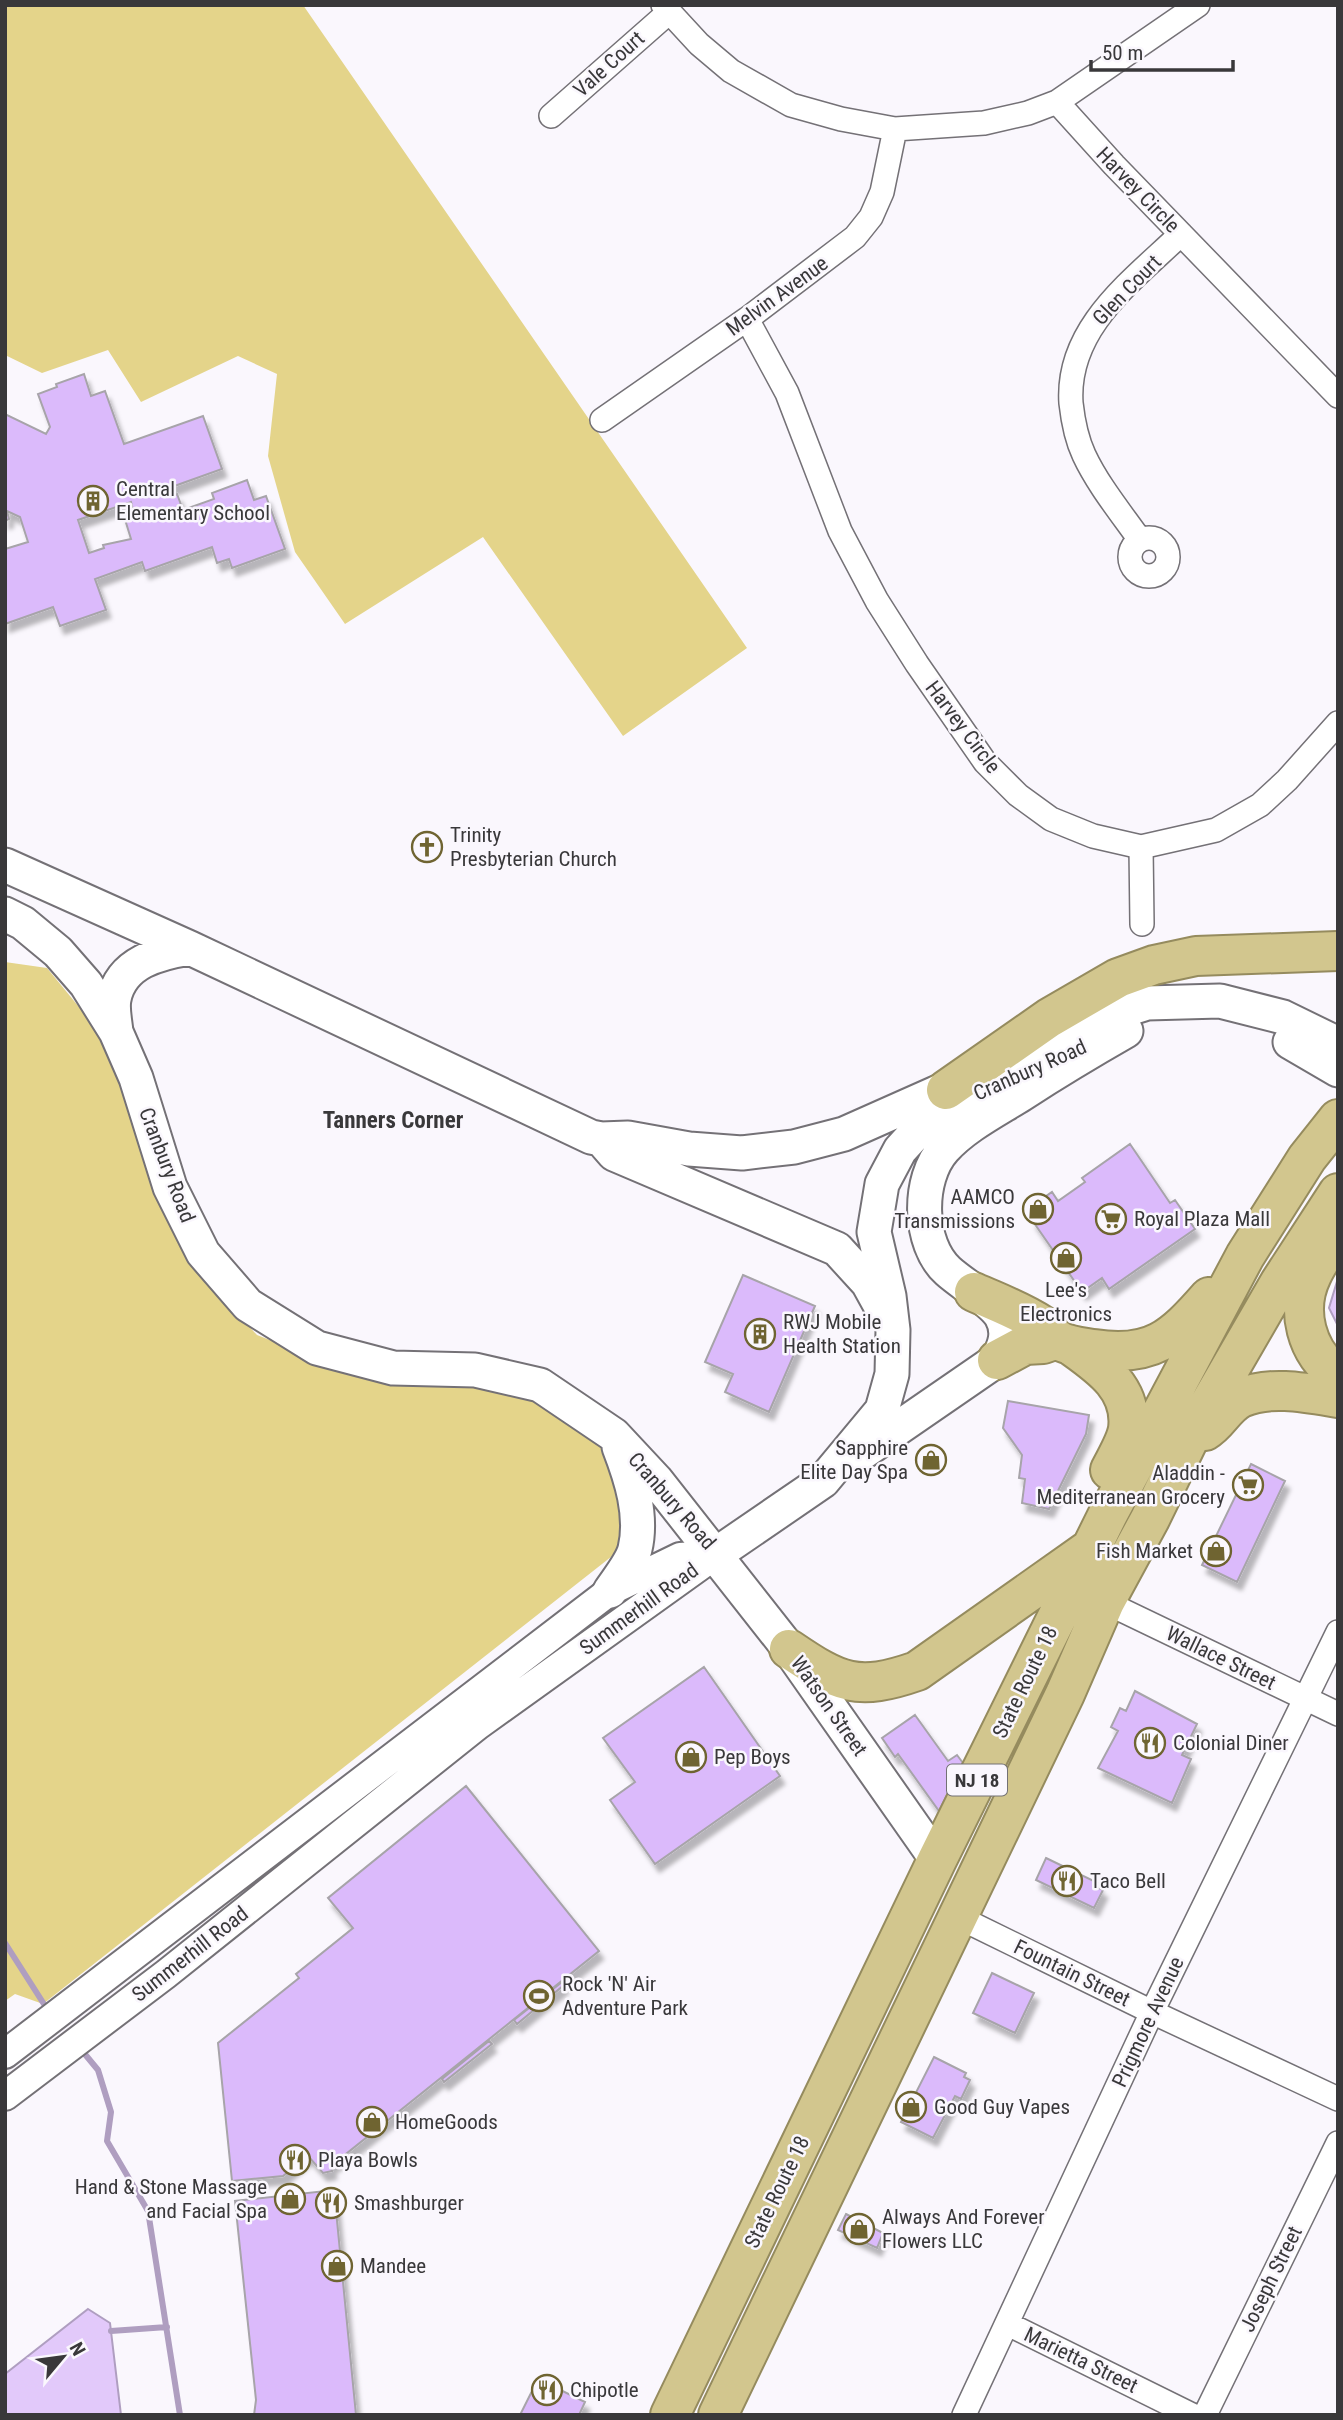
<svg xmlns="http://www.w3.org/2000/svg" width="1343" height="2420" font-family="'Roboto Condensed',sans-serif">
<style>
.green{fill:#e4d48a}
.water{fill:#e2c9fa;stroke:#af9ec0;stroke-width:2}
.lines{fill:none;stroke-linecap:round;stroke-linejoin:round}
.stream{stroke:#af9ec0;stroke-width:6}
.building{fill:#dbbafb;stroke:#a7a4a9;stroke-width:2;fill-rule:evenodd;filter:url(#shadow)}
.minor-casing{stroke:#747176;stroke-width:26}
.tertiary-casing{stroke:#747176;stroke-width:32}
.secondary-casing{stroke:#747176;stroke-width:37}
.trunk-casing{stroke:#958b5e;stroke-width:42}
.minor{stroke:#fff;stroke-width:23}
.tertiary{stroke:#fff;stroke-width:28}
.secondary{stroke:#fff;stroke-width:33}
.trunk{stroke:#d2c68e;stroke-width:38}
.labels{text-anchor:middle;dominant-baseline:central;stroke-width:5;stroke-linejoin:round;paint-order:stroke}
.shield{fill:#faf7fd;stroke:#737174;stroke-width:2}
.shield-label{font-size:19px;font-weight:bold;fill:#39383a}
.street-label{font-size:21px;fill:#39383a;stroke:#faf7fd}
.poi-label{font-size:21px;fill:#39383a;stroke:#faf7fd;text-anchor:start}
.neighbourhood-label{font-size:23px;font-weight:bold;fill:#39383a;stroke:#faf7fd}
</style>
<defs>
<filter id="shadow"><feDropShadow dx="4.5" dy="8" stdDeviation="2" flood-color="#0004"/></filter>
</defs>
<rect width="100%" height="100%" fill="#faf7fd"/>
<path class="green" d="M5,5H303L747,648L623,736L483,537L345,624L295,552L268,456L277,374L238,356L141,402L108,350L42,373L5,355Z
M5,962L47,968L93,1024L126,1094L189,1261L257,1335L378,1382L479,1383L540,1399L607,1442L625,1507L616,1553L43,2004L15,1994L5,2001Z"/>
<path class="water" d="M1338,1278V1326L1329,1308Z
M88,2309L110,2323L121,2415H5V2374Z"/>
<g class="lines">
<path class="stream" d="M5,1943L49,2012
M79,2047L98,2070L111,2112L107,2141L148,2211L180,2415
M111,2331L167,2327"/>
</g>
<path class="building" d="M84,374L91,396L105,391L124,444L203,416L222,469L169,488L171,496L177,494L183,510L214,499L212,493L247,480L254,500L266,496L285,549L232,568L229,559L217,563L212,547L145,571L142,562L95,579L106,610L60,626L53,607L5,624V549L28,542L20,517L7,511L9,519L5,521V414L46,434L50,427L38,394L57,387L56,384ZM131,502L133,510L123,513L131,539L103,545L104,548L89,553L78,520Z
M1130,1144L1170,1203L1175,1200L1195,1229L1109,1289L1102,1278L1082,1292L1032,1220L1036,1217L1029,1208L1052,1192L1058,1201L1085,1182L1082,1178Z
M743,1275L815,1306L769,1412L725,1392L733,1374L705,1362Z
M1008,1401L1089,1415L1086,1434L1049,1509L1022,1503L1025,1479L1019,1478L1022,1455L1003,1428Z
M1251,1464L1285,1481L1237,1582L1202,1565Z
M704,1667L780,1776L655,1864L610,1800L635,1782L603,1738Z
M1135,1691L1197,1724L1182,1755L1191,1759L1172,1803L1098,1768L1118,1731L1111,1727L1120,1708L1126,1711Z
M915,1715L948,1761L957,1755L963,1763L939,1811L898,1754L895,1757L882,1738Z
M466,1786L599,1951L331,2166L332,2171L323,2173L308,2156L283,2176L232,2181L218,2043L299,1978L296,1974L353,1928L328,1898Z
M1046,1858L1098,1883L1097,1887L1103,1890L1094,1908L1036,1880Z
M992,1973L1034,1993L1015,2033L973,2013Z
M562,1982L564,1985L517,2024L514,2020Z
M489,2041L492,2044L444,2082L442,2079Z
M934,2057L966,2073L964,2077L970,2080L961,2099L955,2096L933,2138L901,2122Z
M334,2190L356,2415H254L256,2400L235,2201Z
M846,2214L883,2233L877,2248L838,2230Z
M538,2379L585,2402L579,2415H520Z"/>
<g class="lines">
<g class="minor-casing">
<path id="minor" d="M663,5L699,44L731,71L791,105L841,119L895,129L984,123L1028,113L1057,102L1198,5
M1057,102L1114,165L1338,396
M551,116L668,13
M747,319L787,393L840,531L877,601L917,664L985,762L1018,795L1051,819L1093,836L1141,847L1216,830L1260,805L1287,780L1338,723
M602,420L747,319L855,237L871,217L882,192L895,129
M1130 557a19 19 0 1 1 38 0a19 19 0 1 1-38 0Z
M1140,540C1121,513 1098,485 1084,455C1076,438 1073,421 1071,403C1066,328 1132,281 1181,234
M1141,847L1142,924
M1105,1602L1338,1714
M958,1917L1152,2012L1338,2099
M1008,2324L1192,2415
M964,2415L1152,2012L1338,1632
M1205,2415L1338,2143"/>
</g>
<g class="tertiary-casing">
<path id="tertiary" d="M5,2054L610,1591L680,1557L712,1555
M5,2096L166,1974L478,1725L715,1555"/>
</g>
<g class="secondary-casing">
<path id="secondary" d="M5,865L190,948L591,1137L601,1139L628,1138L689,1149L742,1153L794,1147L844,1134L970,1078
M5,914L23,923L58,952L86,984L116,1032L136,1078L170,1187L203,1253L248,1305L317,1348L393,1368L475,1370L540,1385L614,1435L656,1480L789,1649L937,1860
M116,1032C115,1021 112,1009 114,999C121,962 159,953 190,948
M1290,1042L1338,1070
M1016,1056L1086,1022L1147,1003L1220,1001L1283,1017L1338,1044
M601,1139L614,1154L837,1249L868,1283L884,1312
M859,1455L997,1360C1005,1346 1010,1332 1001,1316C993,1302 961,1283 948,1271C918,1244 917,1179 944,1149C965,1126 995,1111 1022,1094C1056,1072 1091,1051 1126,1031
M715,1555L823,1481L882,1410L892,1374L893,1330L889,1296L874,1232L882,1184L900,1150L921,1127L952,1105L1051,1059
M610,1591C618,1579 632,1562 635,1549C643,1515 631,1478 619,1447"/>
</g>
<g class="trunk-casing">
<path id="trunk" d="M946,1090L1049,1018L1118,978L1154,965L1196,956L1338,951
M1331,1241C1325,1253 1317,1264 1312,1275C1295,1310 1306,1353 1338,1375
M974,1292C996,1302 1021,1311 1042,1325C1048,1329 1052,1336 1058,1340C1068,1346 1082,1347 1094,1349C1152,1358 1173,1338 1209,1297
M1073,1347C1101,1367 1133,1389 1128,1429C1126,1442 1116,1458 1110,1470
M997,1360L1025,1345L1043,1344L1057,1339
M1205,1431C1219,1423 1225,1406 1241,1398C1270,1385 1308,1393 1338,1398
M789,1649C839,1683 857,1692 917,1671L1087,1551
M670,2415L937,1860L1108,1514L1245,1256L1307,1158L1338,1119
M718,2415L1065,1694L1105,1602L1150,1519L1188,1441L1280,1282L1338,1193"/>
</g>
<use href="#minor" class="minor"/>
<use href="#tertiary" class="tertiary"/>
<use href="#secondary" class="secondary"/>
<use href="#trunk" class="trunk"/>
</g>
<defs>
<g id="building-ring" transform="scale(1.575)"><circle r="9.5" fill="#faf7fd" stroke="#6f6431" stroke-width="1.5"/><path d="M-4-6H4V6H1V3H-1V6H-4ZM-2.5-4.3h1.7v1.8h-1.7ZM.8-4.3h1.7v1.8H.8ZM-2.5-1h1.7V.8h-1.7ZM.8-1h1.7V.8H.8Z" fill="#6f6431"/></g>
<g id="church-ring" transform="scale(1.575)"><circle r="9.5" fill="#faf7fd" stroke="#6f6431" stroke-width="1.5"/><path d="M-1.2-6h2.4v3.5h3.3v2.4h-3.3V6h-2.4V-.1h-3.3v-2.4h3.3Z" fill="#6f6431"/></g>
<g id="shop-ring" transform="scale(1.575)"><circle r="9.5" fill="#faf7fd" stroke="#6f6431" stroke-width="1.5"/><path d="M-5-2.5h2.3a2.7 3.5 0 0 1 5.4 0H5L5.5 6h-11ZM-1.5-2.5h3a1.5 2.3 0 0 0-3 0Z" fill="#6f6431"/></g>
<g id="supermarket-ring" transform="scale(1.575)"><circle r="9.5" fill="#faf7fd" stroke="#6f6431" stroke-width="1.5"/><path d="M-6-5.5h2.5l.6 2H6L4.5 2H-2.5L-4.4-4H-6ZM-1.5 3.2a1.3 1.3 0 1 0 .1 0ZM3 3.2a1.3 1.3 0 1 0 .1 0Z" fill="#6f6431"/></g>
<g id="restaurant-ring" transform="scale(1.575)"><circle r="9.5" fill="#faf7fd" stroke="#6f6431" stroke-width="1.5"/><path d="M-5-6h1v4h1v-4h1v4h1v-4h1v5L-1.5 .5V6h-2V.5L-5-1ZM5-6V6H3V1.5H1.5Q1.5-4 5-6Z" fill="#6f6431"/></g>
<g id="stadium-ring" transform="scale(1.575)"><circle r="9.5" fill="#faf7fd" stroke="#6f6431" stroke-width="1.5"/><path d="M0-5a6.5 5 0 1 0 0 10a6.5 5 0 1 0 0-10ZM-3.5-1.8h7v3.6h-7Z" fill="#6f6431"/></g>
</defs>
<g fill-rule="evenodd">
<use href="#building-ring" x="93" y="501"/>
<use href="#church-ring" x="427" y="847"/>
<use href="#shop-ring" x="1038" y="1209"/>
<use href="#supermarket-ring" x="1111" y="1219"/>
<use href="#shop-ring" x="1066" y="1258"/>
<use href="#building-ring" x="760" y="1334"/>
<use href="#shop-ring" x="931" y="1460"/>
<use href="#supermarket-ring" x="1248" y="1485"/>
<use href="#shop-ring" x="1216" y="1551"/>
<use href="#restaurant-ring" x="1150" y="1743"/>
<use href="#shop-ring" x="691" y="1757"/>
<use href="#restaurant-ring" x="1067" y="1881"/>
<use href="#stadium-ring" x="539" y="1996"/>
<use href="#shop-ring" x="911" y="2107"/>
<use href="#shop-ring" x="372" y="2122"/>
<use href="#restaurant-ring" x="295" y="2160"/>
<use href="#shop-ring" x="290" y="2199"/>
<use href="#restaurant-ring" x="331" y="2203"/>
<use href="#shop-ring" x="859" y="2229"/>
<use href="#shop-ring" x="337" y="2266"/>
<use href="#restaurant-ring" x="547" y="2390"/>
</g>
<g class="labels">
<rect class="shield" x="947" y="1764.5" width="60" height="31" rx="5"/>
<g class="shield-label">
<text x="977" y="1780">NJ 18</text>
</g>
<g class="street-label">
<text transform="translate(609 64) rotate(-42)">Vale Court</text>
<text transform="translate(1138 190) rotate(46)">Harvey Circle</text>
<text transform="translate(1127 290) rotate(-46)">Glen Court</text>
<text transform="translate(777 296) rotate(-36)">Melvin Avenue</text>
<text transform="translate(963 727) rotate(53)">Harvey Circle</text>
<text transform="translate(1030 1070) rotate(-24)">Cranbury Road</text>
<text transform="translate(167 1165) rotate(69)">Cranbury Road</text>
<text transform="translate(672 1501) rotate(49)">Cranbury Road</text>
<text transform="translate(639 1609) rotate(-36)">Summerhill Road</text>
<text transform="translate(1221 1658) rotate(26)">Wallace Street</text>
<text transform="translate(1025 1682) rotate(-64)">State Route 18</text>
<text transform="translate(829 1706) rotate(55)">Watson Street</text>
<text transform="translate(190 1954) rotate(-38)">Summerhill Road</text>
<text transform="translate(1072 1973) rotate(26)">Fountain Street</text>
<text transform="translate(1148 2022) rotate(-65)">Prigmore Avenue</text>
<text transform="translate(777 2192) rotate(-64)">State Route 18</text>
<text transform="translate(1271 2279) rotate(-64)">Joseph Street</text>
<text transform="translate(1081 2360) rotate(26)">Marietta Street</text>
</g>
<g class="poi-label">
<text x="116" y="489">Central<tspan x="116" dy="24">Elementary School</tspan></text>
<text x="450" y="835">Trinity<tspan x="450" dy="24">Presbyterian Church</tspan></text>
<text x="1015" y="1197" text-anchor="end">AAMCO<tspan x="1015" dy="24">Transmissions</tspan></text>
<text x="1134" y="1219">Royal Plaza Mall</text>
<text x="1066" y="1290" text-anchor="middle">Lee's<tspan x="1066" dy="24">Electronics</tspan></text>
<text x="783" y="1322">RWJ Mobile<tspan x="783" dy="24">Health Station</tspan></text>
<text x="908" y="1448" text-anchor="end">Sapphire<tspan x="908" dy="24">Elite Day Spa</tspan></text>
<text x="1225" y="1473" text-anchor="end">Aladdin -<tspan x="1225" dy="24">Mediterranean Grocery</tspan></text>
<text x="1193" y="1551" text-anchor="end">Fish Market</text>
<text x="1173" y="1743">Colonial Diner</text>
<text x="714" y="1757">Pep Boys</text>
<text x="1090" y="1881">Taco Bell</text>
<text x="562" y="1984">Rock 'N' Air<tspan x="562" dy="24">Adventure Park</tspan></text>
<text x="934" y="2107">Good Guy Vapes</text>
<text x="395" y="2122">HomeGoods</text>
<text x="318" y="2160">Playa Bowls</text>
<text x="267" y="2187" text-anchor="end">Hand &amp; Stone Massage<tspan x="267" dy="24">and Facial Spa</tspan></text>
<text x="354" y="2203">Smashburger</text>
<text x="882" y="2217">Always And Forever<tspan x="882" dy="24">Flowers LLC</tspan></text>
<text x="360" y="2266">Mandee</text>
<text x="570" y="2390">Chipotle</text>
</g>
<g class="neighbourhood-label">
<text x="393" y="1120">Tanners Corner</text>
</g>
</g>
<rect width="1343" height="2420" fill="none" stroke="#39383a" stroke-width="14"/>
<g transform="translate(63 2357) rotate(61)" stroke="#faf7fd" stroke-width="5" paint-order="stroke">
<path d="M0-5L12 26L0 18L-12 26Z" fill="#39383a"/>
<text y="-10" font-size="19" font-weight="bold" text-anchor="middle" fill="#39383a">N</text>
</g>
<path d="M1091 60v10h142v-10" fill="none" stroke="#39383a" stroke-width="3.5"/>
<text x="1102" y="60" font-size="21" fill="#39383a" stroke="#faf7fd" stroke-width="5" paint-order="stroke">50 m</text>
</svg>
